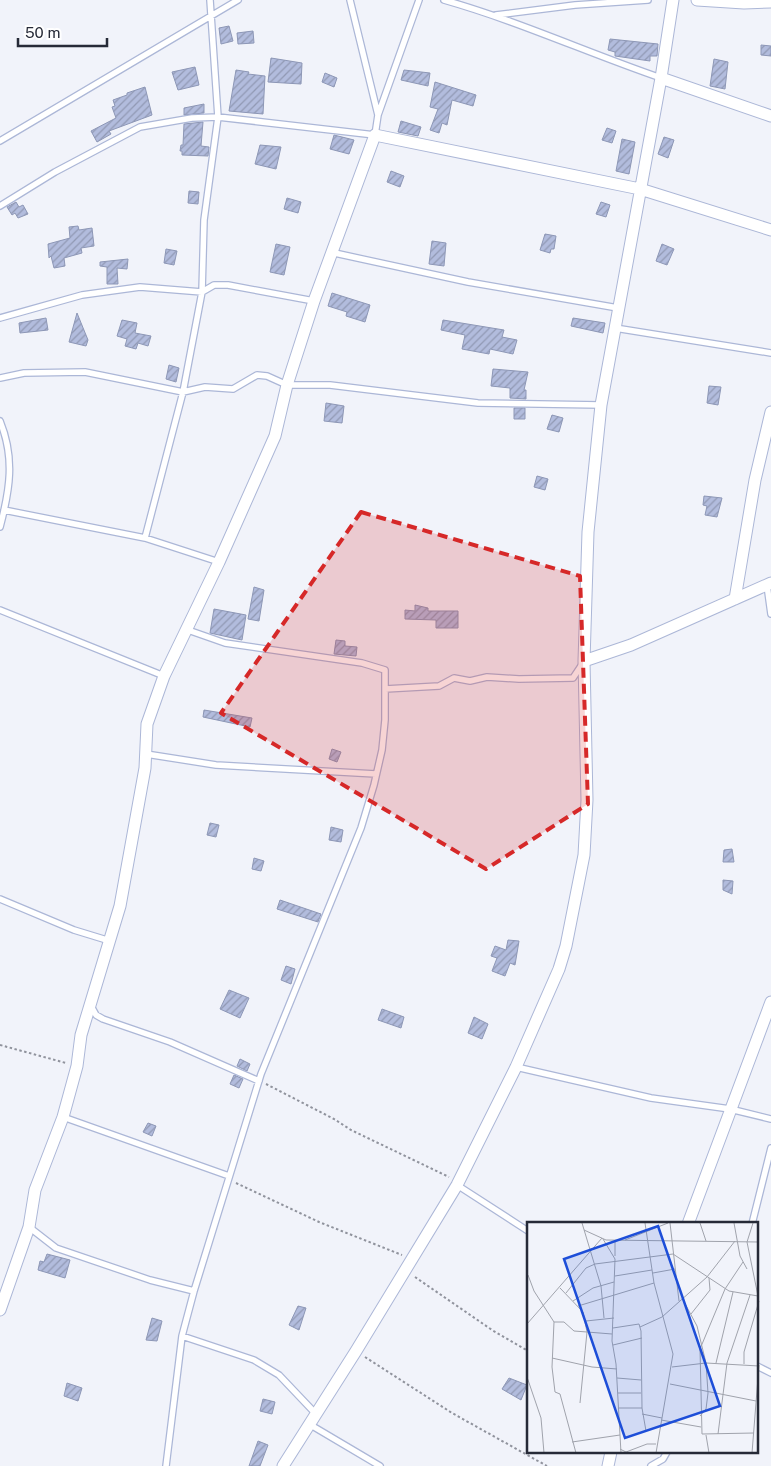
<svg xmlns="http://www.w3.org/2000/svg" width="771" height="1466" font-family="'Public Sans',sans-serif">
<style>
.building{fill:url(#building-hatch);stroke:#8d97b6}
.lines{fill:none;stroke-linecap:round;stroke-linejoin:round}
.service-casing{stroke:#acb7d7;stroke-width:8}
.minor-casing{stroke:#acb7d7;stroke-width:13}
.path{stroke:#90939d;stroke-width:2;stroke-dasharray:2.5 2.5;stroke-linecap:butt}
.service{stroke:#fff;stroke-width:5.5}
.minor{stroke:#fff;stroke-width:11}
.marked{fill:#d62828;fill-opacity:0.2;stroke:#d62828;stroke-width:4;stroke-dasharray:10 6;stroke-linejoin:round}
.inset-road{fill:none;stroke:#a0a3ac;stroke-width:1}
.view{fill:#1d4ed8;fill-opacity:0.15;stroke:#1d4ed8;stroke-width:2.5}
.inset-edge{fill:none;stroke:#262a37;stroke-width:2.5}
</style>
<defs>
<pattern id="building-hatch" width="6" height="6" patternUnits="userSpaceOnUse" patternTransform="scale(1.25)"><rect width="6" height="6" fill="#b2bcdd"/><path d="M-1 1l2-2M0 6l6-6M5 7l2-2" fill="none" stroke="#9199b4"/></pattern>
</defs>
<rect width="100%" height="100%" fill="#f1f3fa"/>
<path class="building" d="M229,26L233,41L221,44L219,28Z
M253,31L254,43L238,44L237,33Z
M610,39L658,44L657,56H650V61L615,56V52L608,50Z
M761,45L771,46V56L761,55Z
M271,58L302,63L301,84L268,82Z
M714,59L728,62L725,89L710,86Z
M195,67L199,85L178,90L172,72Z
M236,70L249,72L248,74L265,76L263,114L229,111Z
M404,70L430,73L428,86L401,80Z
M325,73L337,78L334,87L322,82Z
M435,82L476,95L473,106L452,100L447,125L442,123L439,133L430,130L438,109L430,107Z
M145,87L152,115L109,131L111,134L97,142L91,131L116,118L112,107L115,106L113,100L127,95V93Z
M204,104V113L184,115V108Z
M401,121L421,127L418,136L398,132Z
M203,122L201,146L209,147L208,156L182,155V151H180L181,145H183L184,124Z
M607,128L616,131L612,143L602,140Z
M334,135L354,140L349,154L330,149Z
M664,137L674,140L668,158L658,154Z
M622,139L635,142L629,174L616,171Z
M260,145L281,147L276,169L255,164Z
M391,171L404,176L400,187L387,182Z
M189,191L199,192L198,204L188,203Z
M287,198L301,202L298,213L284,209Z
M16,202L19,207L23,205L28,214L18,218L15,213L12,215L7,207Z
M601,202L610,205L606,217L596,214Z
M78,226L79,230L92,228L94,246L81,248L82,253L64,258L65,266L54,268L51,256L49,258L48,244L70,238L69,227Z
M545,234L556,236L554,249H551L550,253L540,250Z
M432,241L446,243L444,266L429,264Z
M276,244L290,247L284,275L270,272Z
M662,244L674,249L667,265L656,261Z
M166,249L177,251L174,265L164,263Z
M128,259L127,269L117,268L118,284H107V267L100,266V262Z
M332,293L370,305L365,322L346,316L347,312L328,306Z
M77,313L88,340L86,346L69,342Z
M46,318L48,330L20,333L19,323Z
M573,318L605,323L603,333L571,326Z
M122,320L137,323L135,333L151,336L148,346L138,343L136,349L125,346L127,339L117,336Z
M443,320L504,330L502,337L517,340L513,354L490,349L489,354L462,349L465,335L441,330Z
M169,365L179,368L176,382L166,379Z
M493,369L528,372L524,390H526V399L510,398V388L491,386Z
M709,386L721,387L718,405L707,403Z
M326,403L344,406L342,423L324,421Z
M514,408H525V419H514Z
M552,415L563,418L559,432L547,429Z
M537,476L548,479L545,490L534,487Z
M704,496L722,498L717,517L705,515L707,506L703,505Z
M254,587L264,590L259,621L248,619Z
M415,605L428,608V611H458V628H436V620L405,619V610L415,611Z
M214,609L246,615L242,640L210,633Z
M336,640L345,641V646L357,647L356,656L334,654Z
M204,710L252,718L250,727L203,717Z
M332,749L341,752L337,762L329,759Z
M210,823L219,825L216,837L207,835Z
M331,827L343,830L341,842L329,840Z
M732,849L734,862H723L724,850Z
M254,858L264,861L261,871L252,869Z
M723,880L733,881L732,894L723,890Z
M280,900L321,914L318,922L277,909Z
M508,940L519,941L515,965L510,963L505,976L492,971L497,958L491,956L495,946L506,950Z
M286,966L295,969L291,984L281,980Z
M229,990L249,998L240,1018L220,1009Z
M382,1009L404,1017L401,1028L378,1020Z
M474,1017L488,1024L482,1039L468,1033Z
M240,1059L250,1064L247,1071L237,1066Z
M234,1075L243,1079L239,1088L230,1084Z
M148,1123L156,1126L152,1136L143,1132Z
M47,1254L70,1260L65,1278L38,1270L40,1261L44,1262Z
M298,1306L306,1308L299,1330L289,1325Z
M152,1318L162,1321L157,1341L146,1340Z
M509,1378L527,1385L521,1400L502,1389Z
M67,1383L82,1388L78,1401L64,1396Z
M263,1399L275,1402L272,1414L260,1411Z
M258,1441L268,1445L260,1466H249Z"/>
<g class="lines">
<g class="service-casing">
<path id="service" d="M444,0C518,21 588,53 661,78
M496,15L575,5L648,0
M378,115L419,0
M0,141L238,0
M0,206L55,172L140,127L192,118L218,117L375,135L378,115L350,0
M330,252L468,282L618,308
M0,318L82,295L140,287L202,292L214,285H228L314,301
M615,328L771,353
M0,378L24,373L85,372L183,392L205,387L233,389L257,375L267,376L287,385H330L478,403L601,405
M0,421C15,458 10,489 0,527
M4,510L145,538L219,562
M145,538L183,392L202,292L204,220L218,117L210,0
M767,585L771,614
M0,610L164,676
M385,689L439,686L454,678L470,681L487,677L519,679L573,678L583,663
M146,754L216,765L376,774
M0,899L74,930L110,941
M91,1006L96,1015L103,1019L170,1042L259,1081
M516,1067L651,1098L730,1109L771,1119
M63,1117L229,1176
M457,1185L528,1231
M752,1224L771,1148
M29,1227L56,1248L150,1280L194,1291
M182,1336L254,1360L279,1375L316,1414
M757,1366L771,1373
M309,1424L380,1466
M166,1466L182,1336L194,1291L261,1074L361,828L374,785L382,750L385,720V670L362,663L225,643L185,629
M651,1466L663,1459L667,1452"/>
</g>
<g class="minor-casing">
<path id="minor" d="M697,0L744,3L771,2
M661,78L771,116
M735,599L755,480L771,412
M584,661L631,645L771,583
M688,1224L771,1002
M0,1310L29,1227L35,1190L63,1117L77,1066L81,1035L120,906L145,768L147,724L164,676L219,562L275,436L287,385L314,301L375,135L640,189L771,230
M283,1466L356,1351L457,1185L516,1067L559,969L566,946L584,855L587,800L584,661L588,532L601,405L661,78L673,0
M608,1466L611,1452"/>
</g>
<path class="path" d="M0,1045L66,1063
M266,1084L334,1119L351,1130L449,1177
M236,1183L319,1222L402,1255
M415,1277L492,1330L528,1351
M365,1357L452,1413L547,1466"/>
<use href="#service" class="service"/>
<use href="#minor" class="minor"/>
</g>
<path class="marked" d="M361,512L580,576L588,804L486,869L221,713Z"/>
<g transform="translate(527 1222)">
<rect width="231" height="231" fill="#f1f3fa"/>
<path class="inset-road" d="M55,1L74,64L77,96M118,1L127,61L146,132L129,231M143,1L152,79M173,1L179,19M207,1L213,34L220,47M226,1L220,20L231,74M57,8L79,18L232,20M76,17L88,37L85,119L89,142L94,231M98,18L141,1M88,34V18M126,51L148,47M1,53L7,69L27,100L25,145L28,170L33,172L49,231M88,54L125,48M33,66L56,90L60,110L85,112M198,67L173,127L175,212L227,211M198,67L216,40M39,71L59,46L68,42L146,32L202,69L231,74M155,76L170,104L179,141L181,171L179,187L173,194M46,79L66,66L87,60M51,84L127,61M164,92L183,68L182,56M59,99L87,96M27,100H37L47,109L60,110L53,181M0,102L75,16M113,105L135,95L180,55L208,19M86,106L112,102L114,109L115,186L119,209M86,123L115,116M25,136L65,145L90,147M189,141L206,70M217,142V130L232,79M145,145L179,141L232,144M0,155L14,196L17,231M90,156L114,158M143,162L229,179M91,171H114M92,186H115M115,192L135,196M134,198L174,205M191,212L200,141L223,73M179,213L182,231M45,220L93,213M93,227L99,230L120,222H129M225,231L232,143"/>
<path class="view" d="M131,4L193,184L98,216L37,37Z"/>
<rect width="231" height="231" class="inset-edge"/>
</g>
<path d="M18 38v8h89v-8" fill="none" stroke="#262a37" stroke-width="2.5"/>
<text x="25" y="38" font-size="15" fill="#262a37" stroke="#ffffff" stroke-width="4" paint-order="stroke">50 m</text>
</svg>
